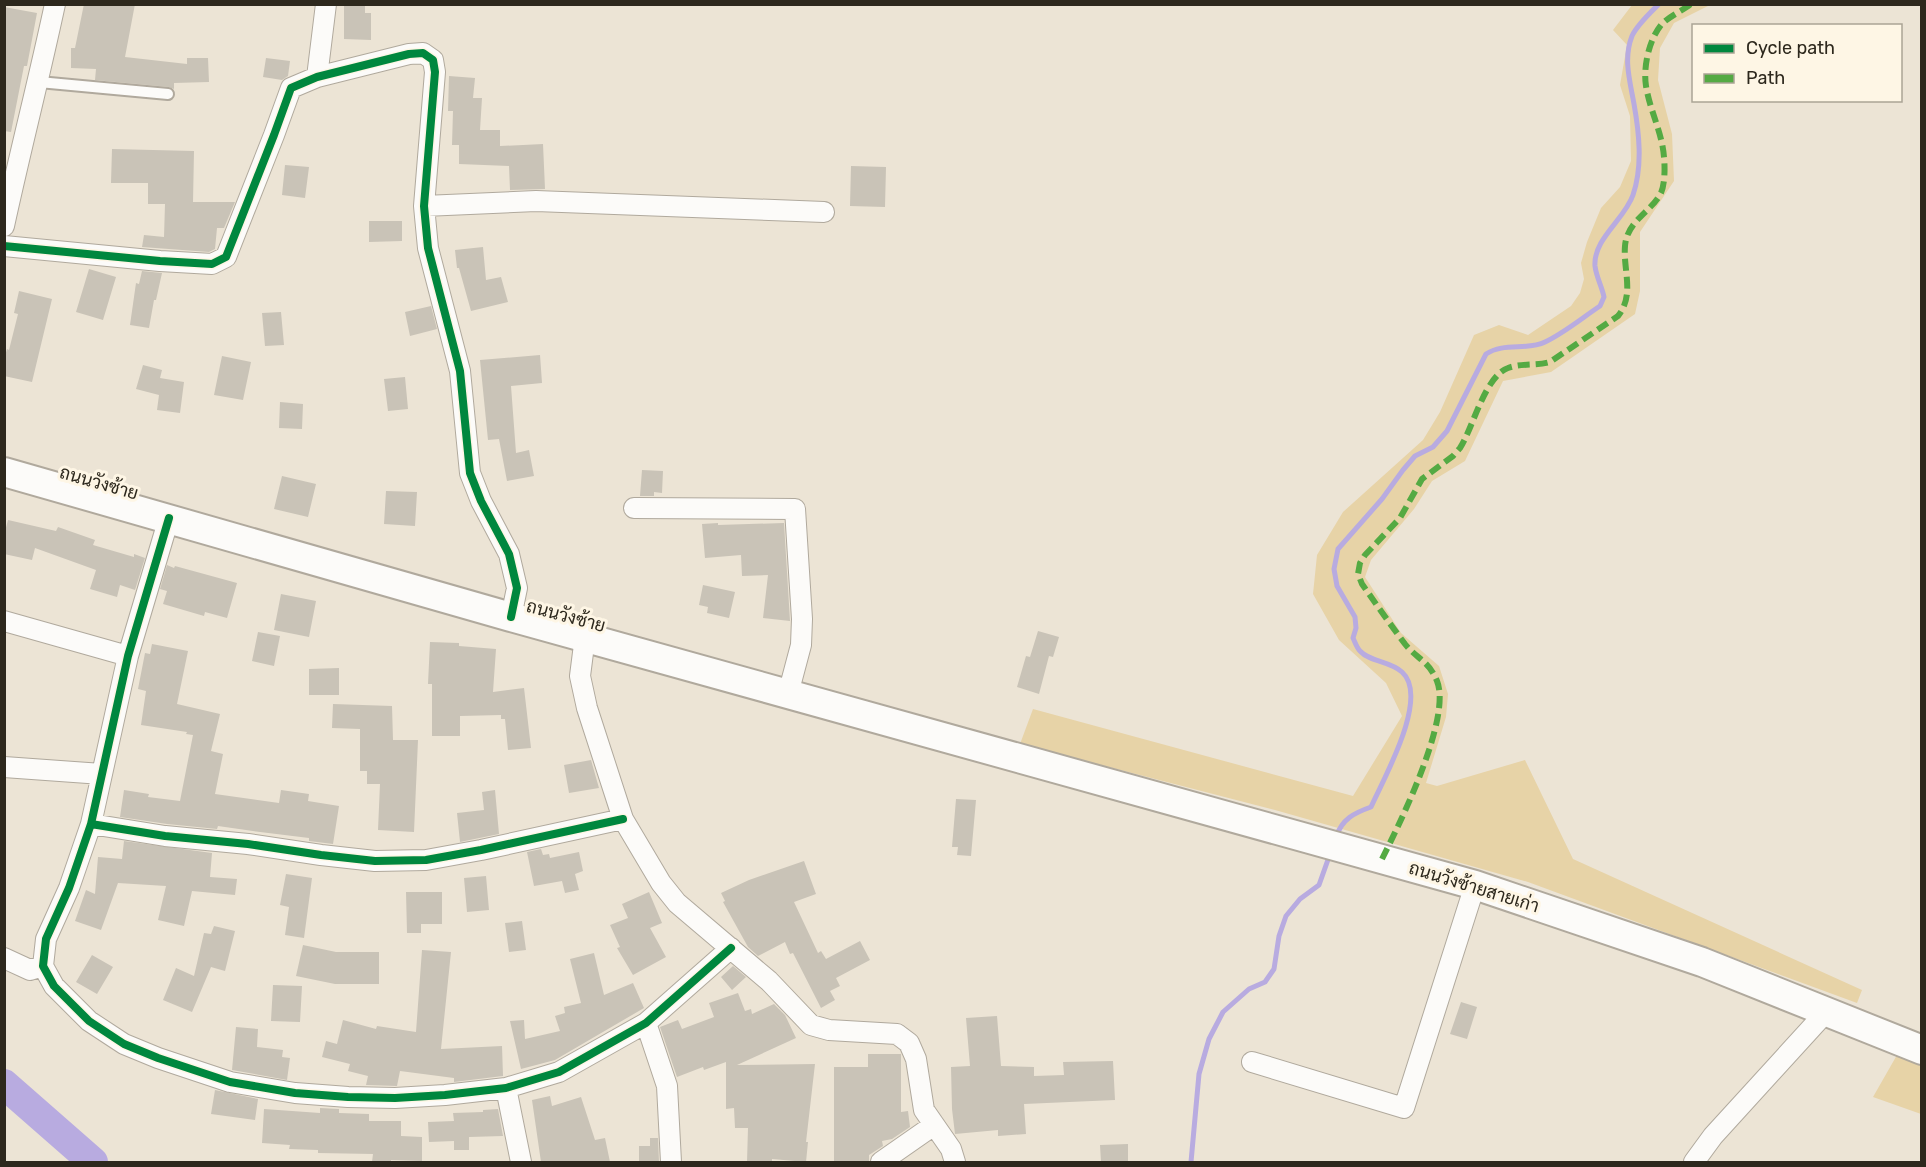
<svg xmlns="http://www.w3.org/2000/svg" width="1926" height="1167" font-family="Rubik,Sarabun,sans-serif">
<style>
.green{fill:#e7d3a7}
.lines{fill:none;stroke-linecap:round;stroke-linejoin:round}
.stream{stroke:#b8abe0;stroke-width:5}
.river{stroke:#b8abe0;stroke-width:30}
.building{fill:#c9c3b7}
.service-casing{stroke:#b0a99d;stroke-width:14}
.minor-casing{stroke:#b0a99d;stroke-width:22}
.secondary-casing{stroke:#b0a99d;stroke-width:32}
.service{stroke:#fcfbf9;stroke-width:10}
.minor{stroke:#fcfbf9;stroke-width:20}
.secondary{stroke:#fcfbf9;stroke-width:28}
.quiet{stroke:#54aa43;stroke-width:6;stroke-dasharray:12 6;stroke-linecap:butt}
.cycleway-casing{stroke:#fef6e5;stroke-width:11}
.cycleway{stroke:#00873e;stroke-width:8}
.labels{text-anchor:middle;dominant-baseline:central;stroke-width:6;stroke-linejoin:round;paint-order:stroke}
.street-label{font-size:18px;fill:#2d281d;stroke:#fef6e5}
</style>
<rect width="100%" height="100%" fill="#ece4d5"/>
<path class="green" d="M1632,5H1710L1674,23L1660,48L1658,80L1672,134L1674,181L1640,232V291L1635,314L1551,372L1503,381L1465,461L1432,481L1414,509L1371,560L1365,577L1401,633L1439,666L1448,694L1446,717L1426,783L1437,786L1525,760L1573,859L1862,990L1857,1003L1528,882L1275,810L1020,744L1033,709L1353,796L1402,716L1386,683L1339,640L1313,594L1317,555L1343,512L1423,440L1440,412L1474,335L1499,325L1528,335L1571,306L1580,293L1584,279L1581,263L1587,242L1601,208L1620,187L1631,161L1630,116L1620,85L1627,45L1613,30Z
M1897,1055L1921,1065V1114L1873,1097Z"/>
<g class="lines">
<path class="stream" d="M1336,837C1342,819 1354,813 1371,807C1384,778 1430,697 1402,672C1390,661 1370,662 1360,651C1357,648 1355,642 1353,638L1356,628L1355,617L1337,586L1334,569L1338,549L1382,499L1403,470L1415,456L1433,447L1447,431L1486,354C1504,342 1527,351 1545,342C1564,333 1582,318 1600,306L1604,297C1602,287 1596,276 1595,266C1593,239 1625,219 1633,195C1643,166 1639,132 1634,104C1630,81 1623,59 1632,36C1637,25 1650,13 1659,4
M1191,1162L1199,1074L1209,1039L1223,1012L1249,989L1265,982L1274,969L1279,936L1286,916L1300,899L1319,885L1330,854"/>
<path class="river" d="M4,1084L93,1162"/>
</g>
<path class="building" d="M84,4H135L125,57L187,64V58H208L209,82L174,83V89L169,87L95,80L96,69L71,68V48H75Z
M344,4H365V13H371V40L344,39Z
M4,7L37,13L27,66H24L11,132L4,131Z
M266,58L290,61L288,76L282,80L263,77Z
M449,76L475,78L473,98H482L480,130H500V146L543,144L545,189L510,190L509,166L459,164V145H452L453,111H448Z
M112,149L194,151L193,202H235L224,228H217L215,249L209,252L142,247L144,235L164,237L165,204H148V183H111Z
M285,165L309,167L305,198L282,195Z
M851,166L886,167L885,207L850,206Z
M369,221H402V241L369,242Z
M483,247L486,280L501,277L508,302L471,311L459,268H457L455,250Z
M89,269L116,277L103,320L76,312Z
M142,271L162,273L156,300H154L149,328L130,325L136,283L139,284Z
M19,291L52,299L32,382L4,376V359L7,349L9,350L18,314L14,313Z
M431,306L437,329L410,336L405,312Z
M281,312L284,345L265,346L262,313Z
M540,355L542,383L511,386L516,453L529,450L534,476L507,481L499,439L488,440L480,360Z
M222,356L251,362L243,400L214,395Z
M143,365L162,370L160,378L184,382L180,413L157,410L159,395L136,389Z
M405,377L408,409L388,411L384,379Z
M280,402L303,404L302,429L279,428Z
M642,470L663,471L662,493L654,492V496H640Z
M282,476L316,484L308,517L274,509Z
M386,491L417,492L415,526L384,524Z
M8,520L56,531L58,527L95,540L93,545L134,557V554L145,558L135,590L120,585L117,597L90,589L96,570L35,548L32,560L4,554V535Z
M718,523V525L784,523L790,621L763,618L768,575L742,576L741,555L705,558L702,524Z
M167,565L174,568L175,566L237,583L227,618L205,612L204,616L163,604L167,591L160,589Z
M703,585L735,592L729,618L707,613L708,607L699,605Z
M281,594L316,601L309,637L274,630Z
M1038,631L1059,637L1053,657L1049,656L1039,694L1017,687L1026,656L1030,657Z
M258,632L280,636L274,666L252,661Z
M430,642L459,643V646L496,649L493,692L524,688L531,748L508,750L505,719H501V715L460,716V736H432V684H428Z
M152,644L188,651L177,704L220,714L211,751L223,754L215,794L279,803L281,790L309,794L308,801L339,806L333,844L309,841V838L253,831L218,826L217,829L167,824L120,817L124,790L149,794L148,797L180,801L193,735L186,734L187,732L141,725L146,691L138,689L145,653L150,654Z
M339,668V695H309V669Z
M333,704L392,706L393,740H418L414,832L378,830L380,784H367V771H360V729L332,728Z
M591,760L599,788L569,793L564,765Z
M495,790L499,834L460,842L457,813L484,810L482,792Z
M956,799L976,800L971,856L957,855L958,847H952Z
M124,841L212,853L210,877L237,879L235,895L192,891L184,926L158,920L166,886L118,883L101,930L75,921L86,890L95,894L98,857L122,859Z
M541,849L543,855L549,854L550,858L579,852L583,871L575,874L579,890L565,893L562,881L534,886L527,852Z
M804,861L816,894L794,902L818,953L821,951L826,959L860,941L870,960L836,978L840,986L830,991L835,1000L821,1008L793,953L790,954L785,942L758,956L748,947L723,902L725,901L721,893L749,880Z
M286,874L312,878L304,938L285,935L289,907L280,905Z
M486,876L489,910L467,912L464,878Z
M406,892H442V924H421V933H407Z
M649,892L662,923L650,928L666,957L633,975L617,948L620,947L610,925L628,918L622,904Z
M522,921L526,950L509,952L505,923Z
M214,926L235,931L225,971L211,967L192,1012L163,1000L176,968L194,976L204,933L211,934Z
M303,945L336,952H379V984H335L296,976Z
M422,950L451,952L441,1049L502,1046L503,1076L454,1082V1078L400,1071L397,1086L366,1085L368,1076L348,1071L350,1064L322,1057L326,1041L337,1044L343,1020L376,1029L377,1026L416,1032Z
M594,953L604,995L633,983L644,1008L555,1060L521,1069L510,1021L524,1020L525,1039L560,1031L555,1016L565,1013L564,1007L581,1003L570,959Z
M92,955L113,967L97,994L76,982Z
M733,966L746,977L732,990L721,977Z
M273,985L302,986L300,1022L271,1021Z
M738,993L745,1011L751,1009L752,1014L774,1004L785,1015L796,1038L737,1065L815,1064L806,1142H808L806,1162L772,1159V1162H747L748,1128H735L734,1108L726,1109V1062L704,1070L703,1067L677,1077L660,1027L678,1020L682,1029L714,1017L709,1003Z
M1461,1002L1477,1007L1467,1039L1450,1034Z
M997,1016L1001,1066L1034,1067V1076L1064,1075L1063,1062L1113,1061L1115,1100L1024,1104L1026,1134L998,1136V1130L955,1134L952,1109L951,1067L970,1066L966,1018Z
M236,1027L258,1029L257,1047L283,1050L282,1057L290,1058L287,1080L232,1070Z
M868,1054H901V1112L908,1111L910,1127L892,1139L882,1141L883,1146L869,1155V1162H834V1067H868Z
M215,1090L258,1099L255,1120L211,1114Z
M550,1096L552,1106L581,1097L595,1140L605,1138L610,1162H541L532,1100Z
M320,1108L339,1109V1113L369,1114V1121H401V1136L422,1137V1161L391,1160V1162H372L373,1154L318,1153V1150L289,1149L290,1145L262,1143L264,1109L320,1113Z
M498,1109L503,1136L469,1137V1150H454V1141L429,1142L428,1122L454,1121L453,1113L483,1112V1110Z
M650,1138H658L659,1162H639V1146H650Z
M1128,1144V1162H1101L1100,1145Z"/>
<g class="lines">
<g class="service-casing">
<path id="service" d="M39,82L168,94"/>
</g>
<g class="minor-casing">
<path id="minor" d="M317,77L326,4
M424,206L536,201L824,212
M4,226C20,152 39,79 55,4
M4,246L160,261L212,264L226,257L274,135L291,88L317,77L409,54L423,53L433,60L435,72L424,206L428,248L460,371L470,473L481,501L509,554L517,588L511,617
M634,508L795,509L802,619L801,645L788,694
M169,518L128,656L91,824L69,888L46,939L43,966L54,986L89,1021L124,1044L158,1058L230,1082L295,1093L348,1097L395,1098L445,1095L506,1088L559,1072L646,1023L731,948
M4,621L128,656
M585,637L580,676L587,708L623,819L661,883L677,903L769,981L811,1025L829,1030L897,1034L909,1043L916,1059L924,1110L951,1149L955,1162
M4,767L102,774
M91,824L165,836L248,844L321,855L375,861L426,860L481,850L623,819
M4,958L30,970L43,966
M646,1023L667,1086L671,1162
M1252,1062L1404,1108L1475,885
M506,1088L521,1162
M881,1162L934,1125
M1694,1162L1713,1136L1826,1012"/>
</g>
<g class="secondary-casing">
<path id="secondary" d="M4,472L511,617L1475,885L1702,962L1922,1050"/>
</g>
<use href="#service" class="service"/>
<use href="#minor" class="minor"/>
<use href="#secondary" class="secondary"/>
<path class="quiet" d="M1382,859C1400,823 1452,718 1437,681C1429,661 1417,659 1405,644C1390,624 1376,604 1362,584L1358,574L1360,563L1365,555L1400,518L1422,479L1453,456L1460,448C1473,428 1485,376 1508,368C1521,363 1536,366 1550,362L1618,316C1635,295 1623,270 1625,246C1627,221 1651,212 1661,193C1665,184 1665,167 1664,157C1662,132 1650,111 1646,86C1643,67 1649,40 1661,25C1668,17 1682,11 1691,4"/>
<g class="cycleway-casing">
<path id="cycleway" d="M4,246L160,261L212,264L226,257L274,135L291,88L317,77L409,54L423,53L433,60L435,72L424,206L428,248L460,371L470,473L481,501L509,554L517,588L511,617
M169,518L128,656L91,824L69,888L46,939L43,966L54,986L89,1021L124,1044L158,1058L230,1082L295,1093L348,1097L395,1098L445,1095L506,1088L559,1072L646,1023L731,948
M91,824L165,836L248,844L321,855L375,861L426,860L481,850L623,819"/>
</g>
<use href="#cycleway" class="cycleway"/>
</g>
<g class="labels">
<g class="street-label">
<text transform="translate(99 483) rotate(16)">ถนนวังซ้าย</text>
<text transform="translate(566 616) rotate(15)">ถนนวังซ้าย</text>
<text transform="translate(1474 887) rotate(17)">ถนนวังซ้ายสายเก่า</text>
</g>
</g>
<rect width="1926" height="1167" fill="none" stroke="#2d281d" stroke-width="12"/>
<rect x="1692" y="24" width="210" height="78" fill="#fef6e5" stroke="#aaa495" stroke-width="1.5"/>
<rect x="1704" y="44" width="30" height="9" fill="#00873e" stroke="#aaa495" stroke-width="1.5"/>
<text x="1746" y="54" font-size="18" fill="#2d281d">Cycle path</text>
<rect x="1704" y="74" width="30" height="9" fill="#54aa43" stroke="#aaa495" stroke-width="1.5"/>
<text x="1746" y="84" font-size="18" fill="#2d281d">Path</text>
</svg>
